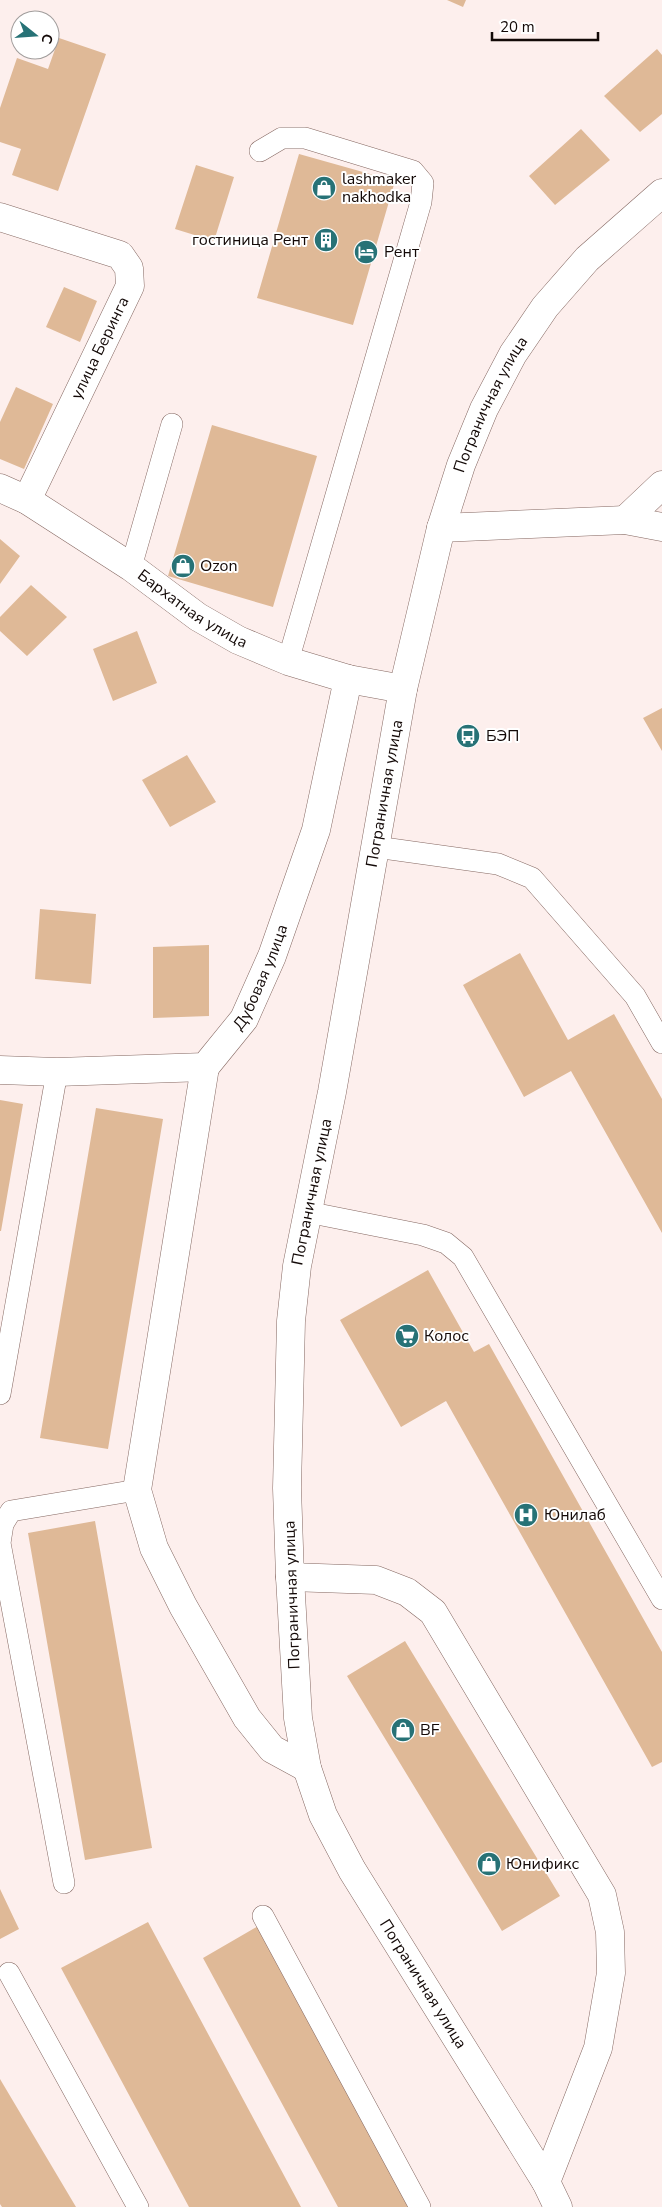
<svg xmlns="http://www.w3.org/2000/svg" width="662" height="2207" font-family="'Nunito Sans',sans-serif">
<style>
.building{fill:#dfb997}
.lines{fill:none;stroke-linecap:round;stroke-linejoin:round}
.lane-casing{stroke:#856862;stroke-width:22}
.street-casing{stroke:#856862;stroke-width:29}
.secondary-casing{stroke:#856862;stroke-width:29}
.lane{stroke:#fff;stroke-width:21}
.street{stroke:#fff;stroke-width:28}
.secondary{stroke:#fff;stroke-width:28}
.labels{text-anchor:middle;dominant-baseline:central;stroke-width:4;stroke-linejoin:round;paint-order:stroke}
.poi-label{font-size:16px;fill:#130907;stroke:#fff;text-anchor:start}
.street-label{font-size:16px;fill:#130907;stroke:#fff}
</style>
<rect width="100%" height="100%" fill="#fdefed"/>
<path class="building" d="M447,0H466L463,7Z
M59,38L106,54L58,191L12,175L21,149L0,142V108L17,58L48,69Z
M657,49L662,55V114L640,132L604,96Z
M581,129L610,160L555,205L529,176Z
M299,154L395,181L353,325L257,298Z
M196,165L234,177L214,241L175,229Z
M64,287L97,301L80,342L46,327Z
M16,387L53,404L24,469L0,459V422Z
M212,425L317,456L273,607L168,576Z
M0,539L20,556L0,584Z
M31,585L67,617L27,656L0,631V617Z
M137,631L157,683L113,701L93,649Z
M662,708V751L643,718Z
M187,755L216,802L170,827L142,780Z
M40,909L96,914L91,984L35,979Z
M209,945V1016L153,1018V947Z
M520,953L568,1040L614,1014L662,1099V1233L571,1071L524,1097L463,985Z
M0,1100L23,1104L1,1231H0Z
M96,1108L163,1119L108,1449L40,1438Z
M428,1270L474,1352L489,1344L662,1652V1762L652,1767L446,1401L401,1427L340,1320Z
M95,1521L152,1848L85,1860L28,1533Z
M405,1641L560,1896L502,1931L347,1676Z
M0,1889L19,1929L0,1939Z
M148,1922L301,2207H189L61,1968Z
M260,1925L410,2207H338L203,1958Z
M0,2079L76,2207H2L0,2204Z"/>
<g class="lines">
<g class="lane-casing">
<path id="lane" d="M260,151L282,138H305L413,171L423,183L421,202L288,661
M131,567L172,424
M376,847L498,864L532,878L635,996L662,1043
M307,1212L423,1235L446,1243L463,1257L662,1599
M0,1394L57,1072
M64,1883L0,1543L3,1524L11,1511L137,1490
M263,1916L420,2207
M9,1973L138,2207"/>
</g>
<g class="street-casing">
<g id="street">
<path d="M0,217L120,255L129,268L130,286L27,500"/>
<path id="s1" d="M0,488L27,500L131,567L198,617L238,640L288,661L348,679L403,689"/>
<path d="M625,520L662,485"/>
<path d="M441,528L625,520L662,527"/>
<path d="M205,1067L137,1490L154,1548L183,1606L247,1718L272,1749L307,1768"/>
<path id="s2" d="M0,1070L57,1072L205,1067L244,1019L272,956L316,830L348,679"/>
<path d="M290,1577L376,1580L407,1592L433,1612L602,1895L610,1932L611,1973L598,2048L546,2182"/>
</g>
</g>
<g class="secondary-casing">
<g id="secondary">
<path id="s3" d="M558,2207L546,2182L352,1870L323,1815L307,1768L298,1718L290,1577L287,1488L291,1321L297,1266L332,1092L403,689L441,528L461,465L484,409L513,354L545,307L587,259L662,193"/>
</g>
</g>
<use href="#lane" class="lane"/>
<use href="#street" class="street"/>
<use href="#secondary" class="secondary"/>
</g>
<defs>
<g id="shop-disc" transform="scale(1.25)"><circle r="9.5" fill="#277276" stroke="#fff"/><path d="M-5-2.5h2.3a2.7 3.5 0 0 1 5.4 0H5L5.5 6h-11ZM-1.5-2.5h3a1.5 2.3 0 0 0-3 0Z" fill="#fff"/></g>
<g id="building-disc" transform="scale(1.25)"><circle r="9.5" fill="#277276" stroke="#fff"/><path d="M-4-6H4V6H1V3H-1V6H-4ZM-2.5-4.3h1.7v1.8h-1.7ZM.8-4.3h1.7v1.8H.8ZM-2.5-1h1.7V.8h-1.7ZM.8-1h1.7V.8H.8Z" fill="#fff"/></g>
<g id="hotel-disc" transform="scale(1.25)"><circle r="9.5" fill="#277276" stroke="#fff"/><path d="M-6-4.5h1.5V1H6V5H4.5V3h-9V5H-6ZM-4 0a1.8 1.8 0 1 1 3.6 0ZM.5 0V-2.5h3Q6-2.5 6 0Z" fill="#fff"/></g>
<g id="bus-disc" transform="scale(1.25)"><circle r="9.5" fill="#277276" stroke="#fff"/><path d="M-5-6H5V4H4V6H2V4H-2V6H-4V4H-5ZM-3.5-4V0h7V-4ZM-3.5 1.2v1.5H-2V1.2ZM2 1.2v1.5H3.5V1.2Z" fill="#fff"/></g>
<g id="supermarket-disc" transform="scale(1.25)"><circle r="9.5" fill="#277276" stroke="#fff"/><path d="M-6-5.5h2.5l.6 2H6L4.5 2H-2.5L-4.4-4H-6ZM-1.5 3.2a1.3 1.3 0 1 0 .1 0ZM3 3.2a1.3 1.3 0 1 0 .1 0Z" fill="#fff"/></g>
<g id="hospital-disc" transform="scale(1.25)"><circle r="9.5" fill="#277276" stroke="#fff"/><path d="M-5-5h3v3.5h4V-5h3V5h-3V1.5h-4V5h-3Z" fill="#fff"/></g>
</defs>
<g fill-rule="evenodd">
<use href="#shop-disc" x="324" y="188"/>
<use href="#building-disc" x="326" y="240"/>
<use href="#hotel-disc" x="366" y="252"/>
<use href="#shop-disc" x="183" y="566"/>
<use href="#bus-disc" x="468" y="736"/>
<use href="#supermarket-disc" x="407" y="1336"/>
<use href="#hospital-disc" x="526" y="1515"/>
<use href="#shop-disc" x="403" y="1730"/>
<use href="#shop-disc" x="489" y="1864"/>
</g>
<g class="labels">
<g class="poi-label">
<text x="342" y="179">lashmaker<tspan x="342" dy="18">nakhodka</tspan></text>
<text x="308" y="240" text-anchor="end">гостиница Рент</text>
<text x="384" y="252">Рент</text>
<text x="200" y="566">Ozon</text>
<text x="486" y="736">БЭП</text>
<text x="424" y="1336">Колос</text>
<text x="544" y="1515">Юнилаб</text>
<text x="420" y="1730">BF</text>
<text x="506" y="1864">Юнификс</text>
</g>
<g class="street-label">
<text transform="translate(100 348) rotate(-64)">улица Беринга</text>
<text stroke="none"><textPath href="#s3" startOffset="1896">Пограничная улица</textPath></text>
<text stroke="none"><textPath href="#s1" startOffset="228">Бархатная улица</textPath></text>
<text stroke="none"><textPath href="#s3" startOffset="1491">Пограничная улица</textPath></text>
<text stroke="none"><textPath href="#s2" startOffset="312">Дубовая улица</textPath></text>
<text stroke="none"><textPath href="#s3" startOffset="1086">Пограничная улица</textPath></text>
<text transform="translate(292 1595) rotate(-92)">Пограничная улица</text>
<text transform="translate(423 1984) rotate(58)">Пограничная улица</text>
</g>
</g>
<g transform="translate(35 35) rotate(107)"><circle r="24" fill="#ffffff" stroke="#a19d9c"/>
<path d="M0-4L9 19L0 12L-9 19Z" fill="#277276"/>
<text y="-8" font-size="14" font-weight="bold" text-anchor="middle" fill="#130907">С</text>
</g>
<path d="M492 32v8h106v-8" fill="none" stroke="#130907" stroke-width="2.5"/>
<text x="500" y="32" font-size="15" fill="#130907" stroke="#ffffff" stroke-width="4" paint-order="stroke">20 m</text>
</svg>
